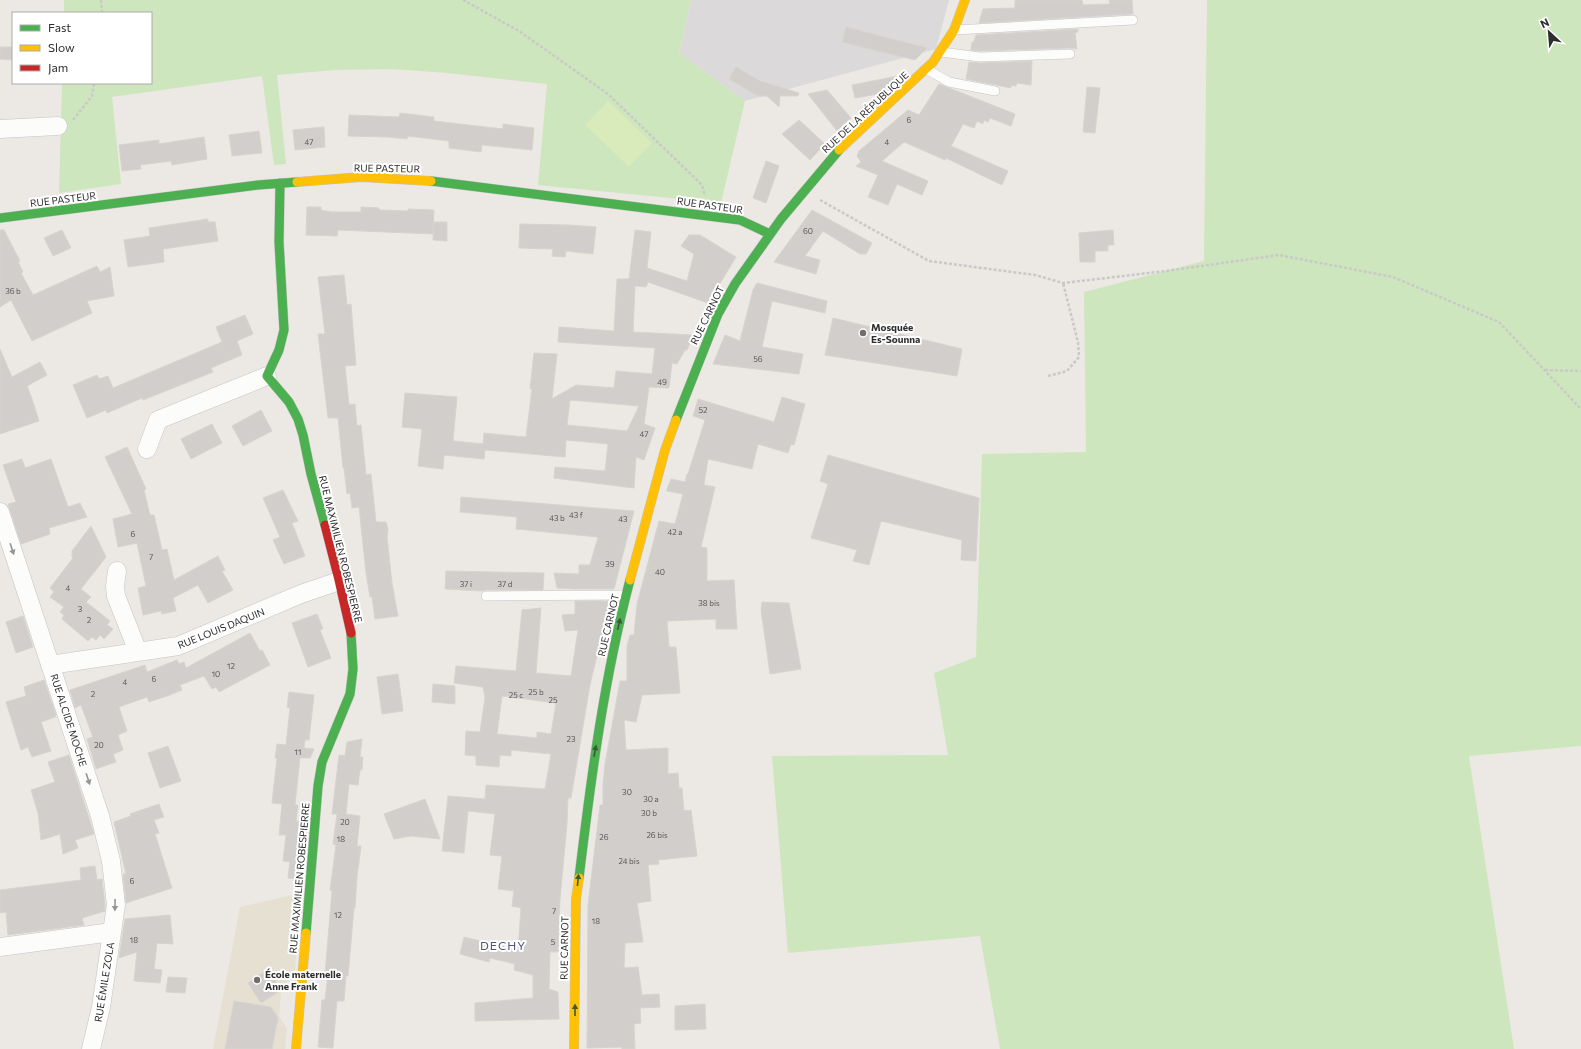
<svg xmlns="http://www.w3.org/2000/svg" width="1581" height="1049" font-family="Commissioner,sans-serif">
<style>
.industrial{fill:#dcd9db}
.education{fill:#e6e0d3}
.green{fill:#cee6be}
.pitch{fill:#d9eabb}
.building{fill:#d1cecb;stroke:#d7d4d0;fill-rule:evenodd}
.lines{fill:none;stroke-linecap:round;stroke-linejoin:round}
.lane-casing{stroke:#c5c4c5;stroke-width:10}
.street-casing{stroke:#c5c4c5;stroke-width:19}
.fast-casing{stroke:#c5c4c5;stroke-width:10}
.slow-casing{stroke:#c5c4c5;stroke-width:10}
.jam-casing{stroke:#c5c4c5;stroke-width:10}
.path{stroke:#c9c9c8;stroke-width:2.5;stroke-dasharray:3 2;stroke-linecap:butt}
.lane{stroke:#fcfcfb;stroke-width:9}
.street{stroke:#fcfcfb;stroke-width:18}
.fast{stroke:#4caf50;stroke-width:9}
.slow{stroke:#ffc107;stroke-width:9}
.jam{stroke:#c62828;stroke-width:9}
.oneway{fill:#959594}
.oneway2{fill:#385b3a}
.poi-dot{fill:#706f6e;stroke:#fff;stroke-width:1.5}
.labels{text-anchor:middle;dominant-baseline:central;stroke-width:4;stroke-linejoin:round;paint-order:stroke}
.number-label{font-size:8px;fill:#585857}
.street-label{font-size:10px;fill:#2e2e2e;stroke:#fff}
.poi-label{font-size:10px;font-weight:bold;fill:#2e2e2e;stroke:#fff;text-anchor:start}
.quarter-label{font-size:12px;letter-spacing:1px;fill:#4d5680;stroke:#fff}
</style>
<rect width="100%" height="100%" fill="#ece8e4"/>
<path class="industrial" d="M691,0H949L936,49L745,101L679,53Z"/>
<path class="education" d="M301,893L295,970L281,990L279,1016L287,1029L285,1049H213L240,907Z"/>
<path class="green" d="M64,0H691L679,53L745,101L721,203L538,185L547,84L448,73L391,69L335,70L277,75L286,164L274,165L262,76L112,97L121,184L59,193L62,83H151V13H64Z
M1207,0H1581V746L1469,756L1514,1049H1000L980,936L788,953L772,756L948,755L934,673L976,657L982,454L1086,452L1084,292L1204,261Z"/>
<path class="pitch" d="M608,101L652,143L629,167L585,125Z"/>
<path class="building" d="M1015,0H1082L1083,5L1110,4L1109,0H1132L1133,14L979,23L983,9L1015,8Z
M846,27L927,48L915,60L842,42Z
M1078,29V32L1075,33L1077,49L1070,48L980,51L971,50L972,42H974L976,35Z
M0,47H13V60L0,59Z
M1032,61L1031,85L1017,83L1016,86L1011,85V88L966,79L969,62L980,63Z
M736,67L760,81L799,93L798,96H780L779,107L767,96H758L729,79Z
M898,76L878,94L855,98L852,85Z
M939,84L1015,114L1011,126L990,118L988,122L984,120L983,124L977,121L974,128L963,124L951,146L1008,171L1002,185L946,158L945,160L904,142L882,161L928,181L922,195L897,184L888,205L868,197L878,175L856,166L861,162L857,156L859,151L908,110L919,115Z
M1087,87L1100,88L1095,133L1083,132Z
M827,90L851,118L837,131L808,94Z
M400,113L434,117V121L503,129V124L534,128L532,150L482,145L481,152L449,148V141L408,136L407,139L388,137L348,136L349,115L399,117Z
M799,120L825,144L810,160L782,134Z
M324,127L325,147L295,150L293,130Z
M259,131L262,153L232,156L229,135Z
M204,137L207,159L172,165L171,161L140,165L141,169L122,171L119,145L159,140V144Z
M766,161L779,166L766,203L753,198Z
M307,207H321V210L332,212H361V207L379,208V210L408,211V209L434,210L433,234L338,230L337,236L306,235Z
M812,210L872,243L866,254H860L823,231L805,256L820,260L816,274L774,262Z
M208,219V222H215L218,241L163,249L164,262L128,267L124,240L150,236L149,228Z
M434,222H447V241L433,240Z
M520,224L569,225L596,227L593,254L566,251L565,257L552,256L553,249L519,248Z
M0,230H4L20,261L18,262L23,272L21,273L33,295L97,266L100,272L110,267L114,296L87,301L92,313L32,341L11,300L0,307Z
M62,230L71,248L53,256L44,238Z
M635,230L651,232L647,268L687,281L694,254L681,246L689,235H700L736,257L716,290L713,289L708,303L648,282L646,287L635,286L633,332L693,335L687,350H685L677,364L672,363L669,388L649,387L644,424L655,428L644,460L636,457L634,488L554,478L555,467L605,471L608,444L566,440L565,457L485,450L484,459L444,455L443,469L418,466L422,429L402,427L405,393L457,397L453,441L483,444L484,433L526,437L532,389H530L534,353L557,354L552,399L576,385L614,388L616,371L652,374L655,348L558,342L559,327L614,331L617,279H629ZM570,400L639,406L627,431L567,425Z
M1113,230L1114,245H1108V251H1095V262H1080L1079,233Z
M344,275L347,305L351,304L356,365L345,366L349,405L355,404L357,426L361,425L366,475L371,474L376,522H386L388,529L387,537L392,583L398,616L375,619L372,597H370L366,573L359,507L352,508L350,493L347,494L344,468H343L338,418H328L318,334H325L318,277Z
M757,283L827,301L825,313L772,301L762,347L803,354L799,374L713,364L725,335L740,341L753,290Z
M245,315L253,334L237,341L242,355L211,368L213,372L143,400L142,398L107,413L106,410L87,418L73,385L97,375L99,379L108,376L113,388L222,342L216,327Z
M833,318L962,349L957,376L825,355Z
M0,349L12,377L40,362L47,375L27,386L32,399L39,421L0,434Z
M782,397L805,404L794,445L791,444L788,453L758,444L752,469L708,459L704,485L715,487L701,547L707,548V581L734,580L737,629H716V619L667,621L669,647H676L680,693L642,695L636,722L624,720L626,750L668,748V774L678,773L679,788H682L684,811L691,810L697,856L658,860L659,864L648,865L651,901L637,903L643,942L625,943L624,968L638,967L642,995L659,994L660,1007L640,1008L641,1023L634,1024L635,1049H622V1047L587,1048L588,905L600,805H603V784L605,764L620,681H627V646L630,635H634L637,604L659,521L675,524L683,494L667,491V489L671,479L685,482L687,474H688L705,420L693,416L698,399L774,422Z
M261,410L272,431L243,446L232,426Z
M212,424L222,443L191,459L181,439Z
M127,447L146,489L144,490L150,515H154L162,550L167,549L174,580L218,556L225,570L222,571L233,590L208,603L198,585L173,598L176,611L162,614L161,611L143,615L138,588L146,586L137,543L118,547L113,519L132,514L105,457Z
M828,455L979,498L976,561L961,560L962,540L881,521L869,565L853,561L857,550L811,538L828,484L820,481Z
M22,459L25,468L51,459L68,507L80,503L87,517L49,528L50,534L21,544L8,504L16,502L3,465Z
M283,490L298,521L292,523L305,556L284,564L273,540L280,537L263,498Z
M461,497L634,511L614,589H575L557,588L554,573L579,574V565H590L598,537L516,529L517,517L460,512Z
M91,526L106,557L81,589L91,597L86,602L110,621L107,625L113,629L104,639L100,635L96,640L92,637L88,641L62,619L64,615L60,612L64,607L50,597L54,592L50,588L73,558L72,557V551Z
M446,571L544,573L543,590H486L482,591L445,589Z
M575,601H610L590,685L571,798H568L567,824L560,899L558,952H550L549,989L558,992L559,1019L475,1021V1003L533,998V975L514,970L515,964L490,958L489,962L460,954L464,937L518,950L521,908L512,906L514,891L498,889L502,856L490,855L495,814L468,811L464,853L442,851L448,796L485,799L486,785L545,789L551,754L511,750V756L500,755L499,767L476,765V756L465,755L466,731L480,732L485,698L483,687L454,683L456,666L516,671L522,610L541,608L536,673L571,676L578,630L565,631L562,615L575,614ZM502,696L556,703L551,734L537,732V738L497,734Z
M762,602L789,603L801,669L770,674L761,610Z
M317,614L323,629L320,630L331,658L308,667L292,623Z
M23,616L33,647L16,653L6,622Z
M250,633L260,651L262,650L270,665L219,692L216,687L212,689L204,676L180,685L182,690L167,696L149,702L147,697L119,707L127,731L118,735L123,750L113,754L116,762L96,769L87,739L93,737L81,705L75,708L70,690L145,665L147,672L177,660L179,664L184,662L186,668Z
M398,674L403,711L382,714L377,677Z
M44,680L56,715L55,717L41,722L51,751L32,757L28,747L21,750L6,702L26,696L24,687Z
M433,684L455,686V704L432,702Z
M289,692L314,695L309,740H305L304,748L314,749L310,758H300L295,805H298L296,821L302,822L298,879L288,878L290,862L283,861L286,835H279L282,804L272,803L277,758H275L277,744L286,745L290,708L287,707Z
M362,739L360,757H363L362,770H360L358,785L349,784L346,814L360,816L357,846H361L357,877L355,908H354L348,976H346L344,1001H337L333,1048L318,1047L322,1000H325L328,974H325L332,891L330,890L336,845L333,844L337,814H332L339,755L345,756L347,742Z
M168,746L181,781L160,788L148,753Z
M69,755L94,834L75,840L78,848L63,854L60,834L41,840L38,813L31,790L55,782L48,762Z
M425,799L440,839L411,836L394,839L384,814Z
M159,804L164,817L154,820L159,833L155,834L172,888L126,903L123,874H126L114,822L131,816L130,814Z
M95,866L97,880L102,879L105,905V911L82,918L84,925L8,935L6,912L0,913V890L81,880L80,868Z
M170,915L173,944L157,943L154,969L162,970L160,983L134,981L137,952L119,958L125,919Z
M268,969L281,990L261,1003L248,983Z
M168,977L187,978L185,993L166,992Z
M234,1001L271,1007L278,1018L272,1049H225Z
M705,1004L706,1029L675,1030V1006Z"/>
<g class="lines">
<g class="lane-casing">
<path id="lane" d="M955,30L1133,20
M941,52L980,57L1070,54
M926,69L949,82L995,91
M486,596L626,595"/>
</g>
<g class="street-casing">
<path id="street" d="M0,129L58,126
M147,449L158,420L267,376
M0,512L100,816L111,861L116,905L101,1007L91,1049
M117,571L115,586L116,596L138,652
M50,665L178,646L301,594L339,581
M0,947L112,932"/>
</g>
<g class="fast-casing">
<path id="fast" d="M431,181L740,220L770,234
M280,183L279,242L284,330L279,350L267,376L289,402L298,419L303,435L311,474L325,525
M0,218L258,185L297,182
M676,420L718,314L735,284L781,219L839,150
M579,878C591,778 604,678 630,580
M306,933L318,786L322,762L350,694L353,669L351,633"/>
</g>
<g class="slow-casing">
<path id="slow" d="M839,150L933,62L954,30L965,0
M297,182L361,177L431,181
M630,580L665,450L676,420
M296,1049L306,933
M574,1049L576,899L579,878"/>
</g>
<g class="jam-casing">
<path id="jam" d="M325,525L339,580L351,633"/>
</g>
<path class="path" d="M101,0L102,13
M463,0L519,31L608,94L702,185L705,196
M73,120L92,96L94,83
M820,200L929,261L1035,275L1063,283L1166,271L1279,255L1393,277L1499,322L1581,409
M1545,370L1581,371
M1048,376L1067,371L1079,357L1078,342L1063,283"/>
<use href="#lane" class="lane"/>
<use href="#street" class="street"/>
<use href="#fast" class="fast"/>
<use href="#slow" class="slow"/>
<use href="#jam" class="jam"/>
</g>
<defs><path id="oneway-solid" d="M-6-.8H1V-3.2L6.5 0L1 3.2V.8H-6Z"/></defs>
<g class="oneway">
<use href="#oneway-solid" transform="translate(12 549) rotate(72)"/>
<use href="#oneway-solid" transform="translate(88 779) rotate(72)"/>
<use href="#oneway-solid" transform="translate(115 905) rotate(91)"/>
</g>
<g class="oneway2">
<use href="#oneway-solid" transform="translate(619 624) rotate(-77)"/>
<use href="#oneway-solid" transform="translate(595 751) rotate(-80)"/>
<use href="#oneway-solid" transform="translate(578 880) rotate(-84)"/>
<use href="#oneway-solid" transform="translate(575 1010) rotate(-90)"/>
</g>
<g class="poi-dot">
<circle cx="863" cy="333" r="4"/>
<circle cx="257" cy="980" r="4"/>
</g>
<g class="labels">
<g class="number-label">
<text x="909" y="120">6</text>
<text x="309" y="142">47</text>
<text x="887" y="142">4</text>
<text x="808" y="231">60</text>
<text x="13" y="291">36 b</text>
<text x="758" y="359">56</text>
<text x="662" y="382">49</text>
<text x="703" y="410">52</text>
<text x="644" y="434">47</text>
<text x="576" y="515">43 f</text>
<text x="557" y="518">43 b</text>
<text x="623" y="519">43</text>
<text x="675" y="532">42 a</text>
<text x="133" y="534">6</text>
<text x="151" y="557">7</text>
<text x="610" y="564">39</text>
<text x="660" y="572">40</text>
<text x="466" y="584">37 i</text>
<text x="505" y="584">37 d</text>
<text x="68" y="588">4</text>
<text x="709" y="603">38 bis</text>
<text x="80" y="609">3</text>
<text x="89" y="620">2</text>
<text x="231" y="666">12</text>
<text x="216" y="674">10</text>
<text x="154" y="679">6</text>
<text x="125" y="682">4</text>
<text x="536" y="692">25 b</text>
<text x="93" y="694">2</text>
<text x="516" y="695">25 c</text>
<text x="553" y="700">25</text>
<text x="571" y="739">23</text>
<text x="99" y="745">20</text>
<text x="298" y="752">11</text>
<text x="627" y="792">30</text>
<text x="651" y="799">30 a</text>
<text x="649" y="813">30 b</text>
<text x="345" y="822">20</text>
<text x="657" y="835">26 bis</text>
<text x="604" y="837">26</text>
<text x="341" y="839">18</text>
<text x="629" y="861">24 bis</text>
<text x="132" y="881">6</text>
<text x="554" y="911">7</text>
<text x="338" y="915">12</text>
<text x="596" y="921">18</text>
<text x="134" y="940">18</text>
<text x="553" y="942">5</text>
</g>
<g class="street-label">
<text transform="translate(865 112) rotate(-43)">RUE DE LA RÉPUBLIQUE</text>
<text transform="translate(387 168) rotate(1)">RUE PASTEUR</text>
<text transform="translate(63 199) rotate(-7)">RUE PASTEUR</text>
<text transform="translate(710 205) rotate(8)">RUE PASTEUR</text>
<text transform="translate(707 315) rotate(-64)">RUE CARNOT</text>
<text transform="translate(341 549) rotate(76)">RUE MAXIMILIEN ROBESPIERRE</text>
<text transform="translate(608 625) rotate(-77)">RUE CARNOT</text>
<text transform="translate(221 628) rotate(-22)">RUE LOUIS DAQUIN</text>
<text transform="translate(69 720) rotate(72)">RUE ALCIDE MOCHE</text>
<text transform="translate(299 878) rotate(-85)">RUE MAXIMILIEN ROBESPIERRE</text>
<text transform="translate(564 948) rotate(-89)">RUE CARNOT</text>
<text transform="translate(104 982) rotate(-81)">RUE ÉMILE ZOLA</text>
</g>
<g class="poi-label">
<text x="871" y="327">Mosquée<tspan x="871" dy="12">Es-Sounna</tspan></text>
<text x="265" y="974">École maternelle<tspan x="265" dy="12">Anne Frank</tspan></text>
</g>
<g class="quarter-label">
<text x="503" y="945">DECHY</text>
</g>
</g>
<rect x="12" y="12" width="140" height="72" fill="#ffffff" stroke="#ababab"/>
<rect x="20" y="25" width="20" height="6" fill="#4caf50" stroke="#ababab"/>
<text x="48" y="32" font-size="12" fill="#2e2e2e">Fast</text>
<rect x="20" y="45" width="20" height="6" fill="#ffc107" stroke="#ababab"/>
<text x="48" y="52" font-size="12" fill="#2e2e2e">Slow</text>
<rect x="20" y="65" width="20" height="6" fill="#c62828" stroke="#ababab"/>
<text x="48" y="72" font-size="12" fill="#2e2e2e">Jam</text>
<g transform="translate(1549 32) rotate(334)" stroke="#ffffff" stroke-width="3" paint-order="stroke">
<path d="M0-3L7 15L0 10L-7 15Z" fill="#2e2e2e"/>
<text y="-6" font-size="11" font-weight="bold" text-anchor="middle" fill="#2e2e2e">N</text>
</g>
</svg>
